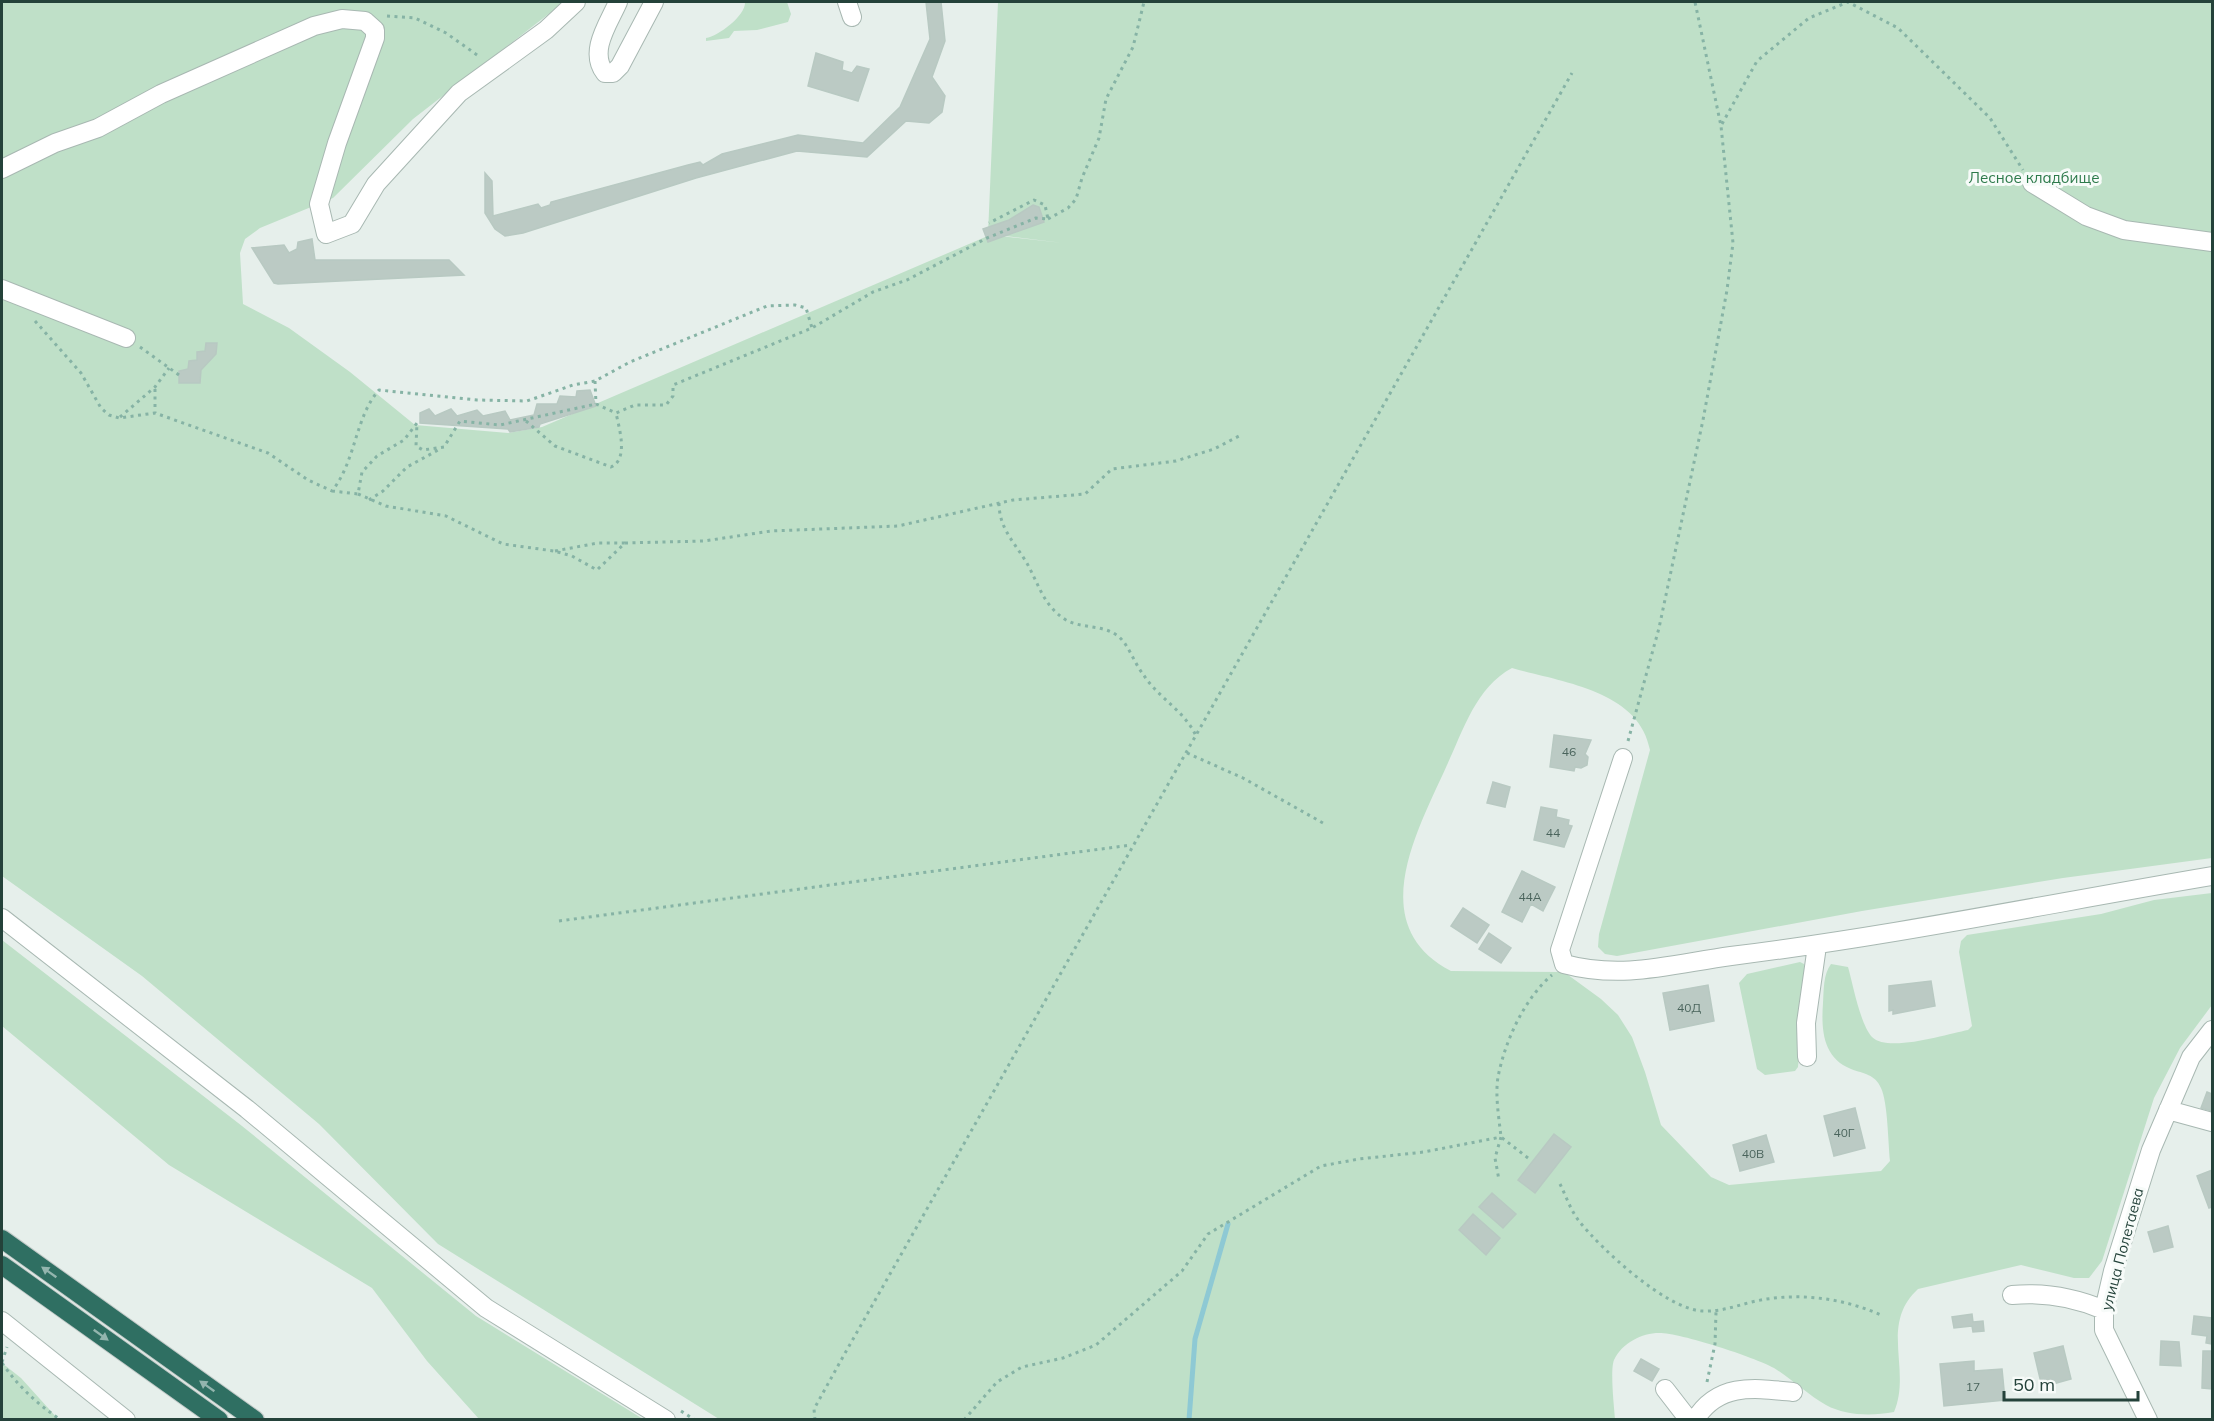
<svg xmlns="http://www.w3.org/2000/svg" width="2214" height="1421" font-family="Mulish,sans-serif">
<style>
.green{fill:#bfe0c8}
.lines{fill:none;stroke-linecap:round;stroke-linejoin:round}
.stream{stroke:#8ec9d4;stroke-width:5}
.building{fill:#bbcac4;stroke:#b8c9c2;stroke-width:1.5}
.minor-casing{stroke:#a8b8b2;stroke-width:20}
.highway-casing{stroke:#c2cac8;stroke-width:20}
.path{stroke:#86b3a5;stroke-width:3;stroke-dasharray:3 4.5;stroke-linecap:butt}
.minor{stroke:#fff;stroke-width:18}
.highway{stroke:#2f6f62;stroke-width:18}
.oneway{fill:#93b5ae}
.labels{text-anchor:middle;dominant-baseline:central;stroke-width:6;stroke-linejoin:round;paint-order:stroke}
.number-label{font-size:12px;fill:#4a645c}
.park-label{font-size:15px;fill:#2d7a4b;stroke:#f7fbf9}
.street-label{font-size:15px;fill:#24423a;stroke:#f7fbf9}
</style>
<rect width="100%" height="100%" fill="#e6efeb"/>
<path class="green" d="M2,2H564L413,119L333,198L260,228L245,239L240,253L243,304L289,328L350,372L415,425L508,433L542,427L990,235L1063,243L988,234L998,2H2212V858L2063,878L1862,911L1617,956L1605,954L1598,947L1599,934L1650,750C1639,690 1560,682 1512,668C1476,687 1463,731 1447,765C1418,830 1363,925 1451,971L1564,972L1601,999L1618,1015L1632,1037L1645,1072L1661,1125L1711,1177L1729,1185L1881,1171L1890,1161C1888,1143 1888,1103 1881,1088C1875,1074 1864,1074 1851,1069C1823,1058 1821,1030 1823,1003C1824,989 1823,975 1831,964L1848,967C1853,984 1860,1024 1872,1037C1888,1053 1947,1034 1968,1030L1972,1026L1959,952L1961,941L1967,935L2101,914L2154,900L2212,893V1005L2180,1048L2154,1098L2102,1261L2089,1278H2074L2021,1265L1918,1289C1879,1325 1912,1370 1894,1412C1872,1416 1846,1416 1826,1405C1808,1395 1792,1379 1774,1368C1754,1357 1681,1333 1659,1333C1642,1333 1622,1343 1614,1360C1610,1370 1614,1406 1615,1419H719L438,1244L319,1124L142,976L2,876Z
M745,2H787L791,14L788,22L757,30L734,31L729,38L706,41V38C719,36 746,15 745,2Z
M2,940L242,1126L476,1316L643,1419H479L427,1361L372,1288L169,1165L2,1026Z
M1800,962L1804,964L1806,973L1798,1067L1795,1071L1765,1075L1757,1069L1739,983L1747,974Z
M2,1363L21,1378L58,1419H2Z"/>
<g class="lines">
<path class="stream" d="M1189,1420L1195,1339L1228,1224"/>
</g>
<path class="building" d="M926,2H941L945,41L932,77L945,96L942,112L929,123L906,121L867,157L797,151L696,178L523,233L505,236L495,229L485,213V173L492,181L493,216L538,204L541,208L550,205L551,202L688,165L700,162L703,165L722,154L798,135L863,143L900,107L930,39Z
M816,53L843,62L842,70L852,73L857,66L869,69L858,101L808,86Z
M1033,205L1039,207L1044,222L988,242L983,229L1009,220Z
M312,239L315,260H449L464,275L278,284L274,283L252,248L284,245L289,253L297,249L298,242Z
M206,343H217L216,354L201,370L200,383H179V371L188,369L189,361L197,360V352L205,351Z
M590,390L596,406L540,424L539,427L510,432L508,429L420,423V413L429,409L435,416L451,409L457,416L477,410L483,416L505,411L510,420L534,415L537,404H557L560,396L576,397L577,391Z
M1554,735L1591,740L1585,754L1588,757L1587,765L1581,768L1575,767L1574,771L1550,767Z
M1493,782L1510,787L1505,807L1487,803Z
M1541,807L1557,810L1556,817L1569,820L1568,825L1572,826L1564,847L1534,840Z
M1522,871L1555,887L1543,911L1531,904L1522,922L1502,912Z
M1463,908L1489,925L1477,943L1451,926Z
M1489,933L1511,948L1501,963L1479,949Z
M1931,981L1935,1006L1893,1014V1010L1889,1011V986Z
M1708,985L1714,1021L1670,1030L1663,993Z
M2207,1092L2212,1094V1111L2201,1108Z
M1855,1108L1865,1148L1834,1156L1824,1116Z
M1554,1134L1571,1147L1535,1193L1518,1180Z
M1766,1135L1774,1162L1740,1171L1733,1145Z
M2212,1170V1207L2209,1208L2197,1176Z
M1492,1193L1516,1214L1503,1228L1479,1207Z
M1473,1214L1500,1238L1486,1255L1459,1230Z
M2168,1226L2173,1247L2154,1252L2148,1232Z
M1972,1314L1973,1322L1983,1321L1984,1331L1973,1332L1972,1326L1954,1328L1952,1317Z
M2194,1316L2212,1318V1344L2206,1343L2207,1336L2192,1334Z
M2161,1341L2179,1342L2181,1366L2160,1365Z
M2063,1346L2071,1379L2042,1387L2034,1353Z
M2203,1351H2212V1389L2202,1388Z
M1641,1359L1659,1369L1652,1381L1634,1371Z
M1974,1361V1371L2002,1369L2005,1400L1944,1406L1940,1364Z"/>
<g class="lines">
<g class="minor-casing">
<path id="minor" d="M618,2C609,23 588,51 605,73H613L620,66L654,2
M847,2L852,17
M2,169L55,143L98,128L161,94L314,26L342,19L365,21L375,30V38L337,143L319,204L326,234L352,224L376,184L459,93L546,30L576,2
M2032,183L2086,216L2124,230L2212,242
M2,289L126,338
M1623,758L1560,950L1564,964C1623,980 1673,964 1731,956C1892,936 2052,903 2212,876
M2,918L247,1109L486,1308L666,1420
M1807,1057L1806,1023L1817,946
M2168,1110L2212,1122
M2012,1295C2044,1292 2074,1297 2104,1310
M2,1321L126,1420
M1665,1389L1689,1420
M1695,1420C1718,1382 1755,1388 1793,1392
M2148,1420L2104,1330V1310L2113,1271L2151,1150L2191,1057L2212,1030"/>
</g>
<g class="highway-casing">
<path id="highway" d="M2,1239L255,1420
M2,1265L219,1420"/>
</g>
<path class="path" d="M387,16L415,18L446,33L480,57
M1722,124L1757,61L1809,18L1848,2L1898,28L1990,118L2023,170
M1048,219L1068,208L1076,199L1082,178L1099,138L1106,99L1133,47L1144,2
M35,321L81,373L101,408L109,415L119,418L155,413L268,453L308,480L332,491C356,461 355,417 379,390L477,400L527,401L573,385L595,381L630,362L767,306L795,305L806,308L812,328
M140,347L179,375
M595,381L596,404
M155,389V413
M596,404L616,413L635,405H666L673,396V385L812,328L873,292L907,280L987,238L1036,218L1048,219L1045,205L1034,200L989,223
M120,417L155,387L169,368
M526,421L555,446L611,467C629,459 619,428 616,413
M332,491L358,494L362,472L377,456L404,440L417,423L416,446L423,450L444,447L460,421L500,425L596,404
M358,494L386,506L446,516L503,544L554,551L572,556L597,570L625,543L704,541L771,531L898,526L1013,500L1085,494L1112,469L1176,461L1214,449L1241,435
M369,500L383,491L407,467L440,449
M999,503C999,527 1013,541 1025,560C1039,583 1042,605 1066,620C1082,629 1102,624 1118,636C1129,645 1134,663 1143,674C1158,698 1185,711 1196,736
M555,551L598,543H625
M1628,741L1659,628L1703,420L1727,290L1733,243L1721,126L1695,2
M1187,753L1243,778L1323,823
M559,921L1131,845
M1528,1158L1501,1137C1499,1118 1495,1096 1498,1077C1505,1041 1524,999 1552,975
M1560,1184C1566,1196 1571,1211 1579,1221C1601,1249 1666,1309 1702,1311C1722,1312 1738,1305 1756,1301C1798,1292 1843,1298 1881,1315
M2,1362L7,1347
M2,1363C18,1386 37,1404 61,1420
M1707,1382L1715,1344L1716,1312
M681,1411L695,1420
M815,1420L814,1409L844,1355L1572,73
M964,1420L997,1382L1022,1367L1063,1358L1096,1345L1182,1271L1208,1234L1321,1166L1359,1159L1424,1152L1501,1137L1495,1158L1499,1180"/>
<use href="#minor" class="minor"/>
<use href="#highway" class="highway"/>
</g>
<defs><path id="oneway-solid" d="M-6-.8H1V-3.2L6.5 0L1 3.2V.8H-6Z" transform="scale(1.5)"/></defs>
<g class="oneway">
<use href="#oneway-solid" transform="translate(49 1272) rotate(-145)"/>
<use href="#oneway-solid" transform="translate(101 1335) rotate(36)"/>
<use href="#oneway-solid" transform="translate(207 1386) rotate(-145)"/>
</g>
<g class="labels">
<g class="number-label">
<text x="1569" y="751">46</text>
<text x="1553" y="832">44</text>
<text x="1530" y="896">44А</text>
<text x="1689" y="1007">40Д</text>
<text x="1844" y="1132">40Г</text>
<text x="1753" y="1153">40В</text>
<text x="1973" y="1386">17</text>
</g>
<g class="park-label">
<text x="2034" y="177">Лесное кладбище</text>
</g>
<g class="street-label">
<text transform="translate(2122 1249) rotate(-75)">улица Полетаева</text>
</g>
</g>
<rect width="2214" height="1421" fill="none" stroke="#24423a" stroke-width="6"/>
<path d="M2004 1391v9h134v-9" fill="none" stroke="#24423a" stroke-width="3"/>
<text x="2013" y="1391" font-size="18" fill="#24423a" stroke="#f7fbf9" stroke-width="4.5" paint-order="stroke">50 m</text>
</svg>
